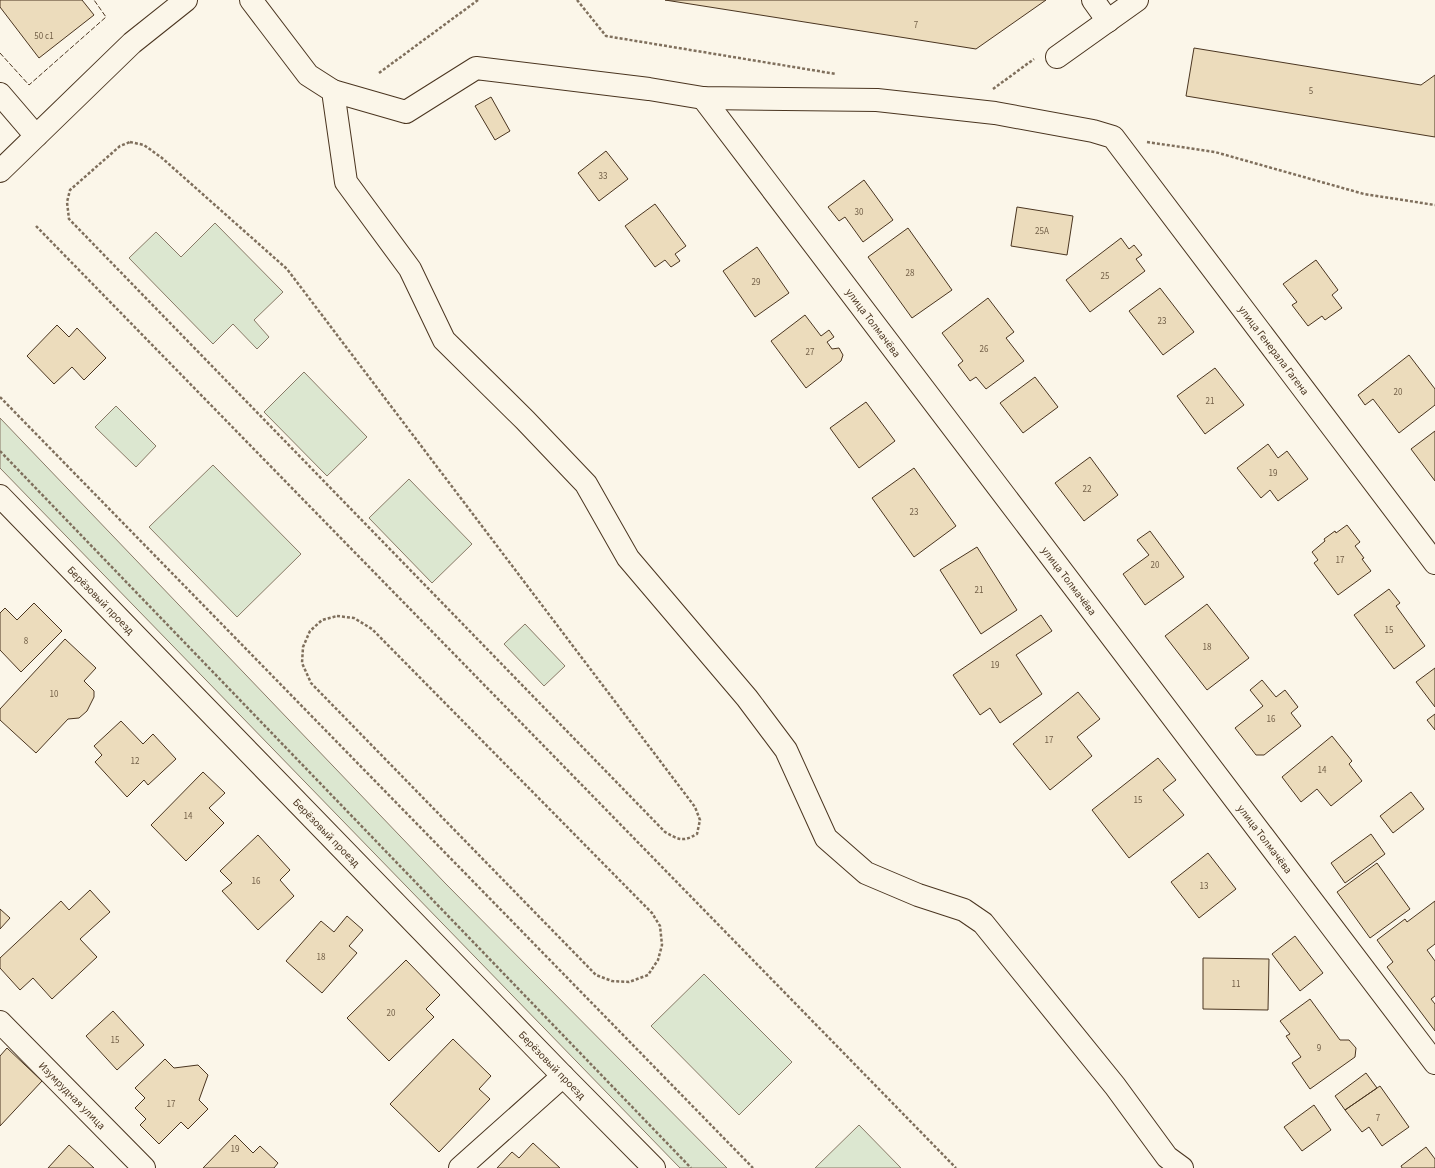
<svg xmlns="http://www.w3.org/2000/svg" width="1435" height="1168" font-family="'Source Sans 3',sans-serif">
<style>
.green{fill:#dce7d0;stroke:#887966}
.building{fill:#ecdcbc;stroke:#4a3520}
.lines{fill:none;stroke-linecap:round;stroke-linejoin:round}
.minor-casing{stroke:#4a3520;stroke-width:24}
.path{stroke:#7f6f5c;stroke-width:2.5;stroke-dasharray:3 2;stroke-linecap:butt}
.minor{stroke:#fbf6e9;stroke-width:22}
.fence{stroke:#4a3520;stroke-width:1;stroke-dasharray:5 2;stroke-linecap:butt}
.labels{text-anchor:middle;dominant-baseline:central;stroke-width:3;stroke-linejoin:round;paint-order:stroke}
.number-label{font-size:9px;fill:#725f47}
.street-label{font-size:11px;fill:#4a3520;stroke:#fbf6e9}
</style>
<rect width="100%" height="100%" fill="#fbf6e9"/>
<path class="green" d="M215,223L283,292L254,320L269,337L257,349L233,324L213,344L129,258L156,232L181,257Z
M304,372L367,437L327,476L264,412Z
M116,406L156,446L136,467L95,427Z
M0,418L445,883L727,1168H680L0,468Z
M213,465L301,554L237,617L149,527Z
M409,479L472,544L432,583L369,518Z
M525,624L565,666L544,686L504,644Z
M704,974L792,1062L739,1115L651,1026Z
M859,1125L901,1168H815Z"/>
<path class="building" d="M0,0H82L94,15L39,58L0,7Z
M665,0H1046L976,49Z
M1194,48L1421,85L1435,75V137L1186,96Z
M491,97L510,131L495,140L475,106Z
M606,151L628,179L599,201L578,173Z
M864,180L893,220L863,242L845,217L839,221L828,207Z
M655,204L686,246L675,254L680,261L671,267L665,260L655,267L625,226Z
M1017,207L1073,216L1067,255L1011,246Z
M908,228L952,290L912,318L868,257Z
M1121,238L1129,249L1134,245L1142,255L1136,259L1145,271L1090,312L1066,280Z
M757,247L789,293L755,317L723,271Z
M1316,260L1338,290L1332,295L1342,308L1325,320L1322,316L1308,326L1292,305L1297,302L1283,284Z
M1160,288L1194,332L1163,355L1129,311Z
M988,298L1014,332L1006,338L1024,361L986,389L976,377L970,381L958,365L963,361L942,333Z
M805,315L821,336L829,330L834,337L827,342L832,349L839,348L843,355L841,361L806,388L771,341Z
M57,325L69,337L77,328L106,358L84,380L72,367L54,384L27,356Z
M1409,355L1435,389V405L1399,433L1373,399L1365,405L1358,395Z
M1215,368L1244,405L1205,434L1177,396Z
M1035,377L1058,407L1023,433L1000,403Z
M866,402L895,441L859,468L830,428Z
M1435,431V481L1411,449Z
M1268,444L1278,458L1287,451L1308,479L1278,501L1270,490L1261,498L1237,468Z
M1090,457L1118,495L1084,521L1055,483Z
M914,468L956,526L914,557L872,498Z
M1347,525L1360,542L1355,546L1364,558L1362,559L1371,571L1338,595L1314,563L1318,560L1312,552L1325,541L1324,539L1335,531L1336,533Z
M1150,531L1184,577L1145,605L1123,574L1149,555L1137,540Z
M977,547L1017,610L981,634L940,570Z
M1389,589L1400,603L1396,606L1425,646L1394,669L1354,615Z
M34,603L62,631L21,672L0,650V613L5,608L17,620Z
M1207,604L1249,658L1207,690L1165,636Z
M1041,615L1052,631L1016,655L1042,694L1000,723L990,708L980,715L953,675Z
M65,639L96,668L84,681L94,691V697L87,711L79,718L68,719L36,753L0,720V709Z
M1435,668V707L1416,682Z
M1262,680L1276,697L1285,690L1298,707L1291,713L1301,726L1264,755H1256L1235,728L1263,706L1250,690Z
M1078,692L1100,719L1077,737L1092,756L1050,790L1013,744Z
M1435,714V730L1427,720Z
M121,721L143,744L153,734L176,759L148,785L144,780L127,797L95,762L102,755L94,746Z
M1332,736L1352,761L1349,764L1362,781L1331,806L1317,789L1301,802L1282,777Z
M1158,758L1176,780L1163,790L1184,815L1129,858L1092,810Z
M203,772L225,793L209,808L224,823L186,861L151,825Z
M1411,792L1424,809L1393,833L1380,816Z
M1371,834L1385,854L1345,883L1331,863Z
M258,835L290,870L280,880L294,896L258,930L222,891L232,883L220,871Z
M1208,853L1236,889L1199,918L1171,882Z
M1377,863L1410,909L1370,938L1337,892Z
M90,890L110,912L80,939L97,957L52,999L33,978L20,990L0,968V958L61,901L69,910Z
M1435,901V944L1427,950L1435,961V996L1431,999L1435,1004V1031L1387,967L1393,962L1377,940L1405,919L1407,922Z
M0,909L10,918L0,929Z
M347,916L363,930L349,946L357,953L322,993L286,961L321,921L334,932Z
M1295,936L1323,973L1300,991L1272,954Z
M1203,958L1269,959L1268,1010L1203,1009Z
M406,960L440,995L426,1009L434,1017L389,1061L347,1018Z
M1310,999L1340,1040H1349L1356,1048L1355,1057L1310,1089L1292,1063L1301,1057L1286,1036L1290,1034L1280,1021Z
M113,1011L144,1045L117,1070L86,1036Z
M453,1039L491,1076L479,1089L490,1099L439,1152L390,1104Z
M7,1048L42,1081L0,1126V1056Z
M165,1059L174,1068L198,1065L208,1075L199,1100L208,1109L188,1129L181,1122L159,1144L140,1125L146,1119L135,1108L145,1098L135,1088Z
M1366,1073L1377,1088L1345,1110L1335,1096Z
M1380,1086L1409,1127L1382,1146L1369,1127L1362,1132L1345,1110Z
M1314,1105L1331,1130L1302,1151L1284,1127Z
M235,1135L253,1153L260,1146L278,1163L274,1168H203Z
M533,1143L560,1168H497L512,1152L519,1158Z
M69,1145L94,1168H48Z
M1426,1147L1435,1159V1168H1402L1401,1166Z"/>
<g class="lines">
<g class="minor-casing">
<g id="minor">
<path d="M251,0L308,75L333,91L346,182L410,269L444,340L525,420L586,484L628,558L747,698L786,750L826,838L866,873L918,895L964,910L983,923L1115,1086L1167,1157L1182,1168"/>
<path d="M1093,0L1108,21"/>
<path d="M1057,57L1137,0"/>
<path id="s1" d="M333,91L406,112L476,68L649,89L703,98L877,100L995,113L1093,131L1113,137L1435,563"/>
<path d="M0,94L36,136"/>
<path id="s2" d="M703,98L1435,1063"/>
<path d="M0,171L132,43L186,0"/>
<path id="s3" d="M0,496L563,1076L654,1168"/>
<path id="s4" d="M0,1022L144,1168"/>
<path d="M460,1168L563,1076"/>
</g>
</g>
<path class="path" d="M577,0L606,36L836,74
M379,73L478,0
M993,89L1034,59
M130,142L144,145L162,158L287,269L695,807L700,820L697,834C683,842 679,840 665,832L69,219L67,202L70,190L120,146Z
M1147,142L1215,152L1364,194L1435,205
M36,226L956,1168
M0,397L753,1168
M0,451L691,1168
M337,616L354,618L372,629L652,913L660,926L662,945L658,960L648,975L629,982L612,981L596,975L311,683L302,663L303,647L310,631L322,620Z"/>
<use href="#minor" class="minor"/>
<path class="fence" d="M0,53L29,85L106,17L94,0"/>
</g>
<g class="labels">
<g class="number-label">
<text x="916" y="25">7</text>
<text x="44" y="36">50 с1</text>
<text x="1311" y="91">5</text>
<text x="603" y="176">33</text>
<text x="859" y="212">30</text>
<text x="1042" y="231">25А</text>
<text x="910" y="273">28</text>
<text x="1105" y="276">25</text>
<text x="756" y="282">29</text>
<text x="1162" y="321">23</text>
<text x="984" y="349">26</text>
<text x="810" y="352">27</text>
<text x="1398" y="392">20</text>
<text x="1210" y="401">21</text>
<text x="1273" y="473">19</text>
<text x="1087" y="489">22</text>
<text x="914" y="512">23</text>
<text x="1340" y="560">17</text>
<text x="1155" y="565">20</text>
<text x="979" y="590">21</text>
<text x="1389" y="630">15</text>
<text x="26" y="641">8</text>
<text x="1207" y="647">18</text>
<text x="995" y="665">19</text>
<text x="54" y="694">10</text>
<text x="1271" y="719">16</text>
<text x="1049" y="740">17</text>
<text x="135" y="761">12</text>
<text x="1322" y="770">14</text>
<text x="1138" y="800">15</text>
<text x="188" y="816">14</text>
<text x="256" y="881">16</text>
<text x="1204" y="886">13</text>
<text x="321" y="957">18</text>
<text x="1236" y="984">11</text>
<text x="391" y="1013">20</text>
<text x="115" y="1040">15</text>
<text x="1319" y="1048">9</text>
<text x="171" y="1104">17</text>
<text x="1378" y="1118">7</text>
<text x="235" y="1149">19</text>
</g>
<g class="street-label">
<text stroke="none"><textPath href="#s2" startOffset="282">улица Толмачёва</textPath></text>
<text stroke="none"><textPath href="#s1" startOffset="1068">улица Генерала Гагена</textPath></text>
<text stroke="none"><textPath href="#s2" startOffset="606">улица Толмачёва</textPath></text>
<text stroke="none"><textPath href="#s3" startOffset="145">Берёзовый проезд</textPath></text>
<text stroke="none"><textPath href="#s3" startOffset="469">Берёзовый проезд</textPath></text>
<text stroke="none"><textPath href="#s2" startOffset="930">улица Толмачёва</textPath></text>
<text stroke="none"><textPath href="#s3" startOffset="793">Берёзовый проезд</textPath></text>
<text stroke="none"><textPath href="#s4" startOffset="103">Изумрудная улица</textPath></text>
</g>
</g>
</svg>
